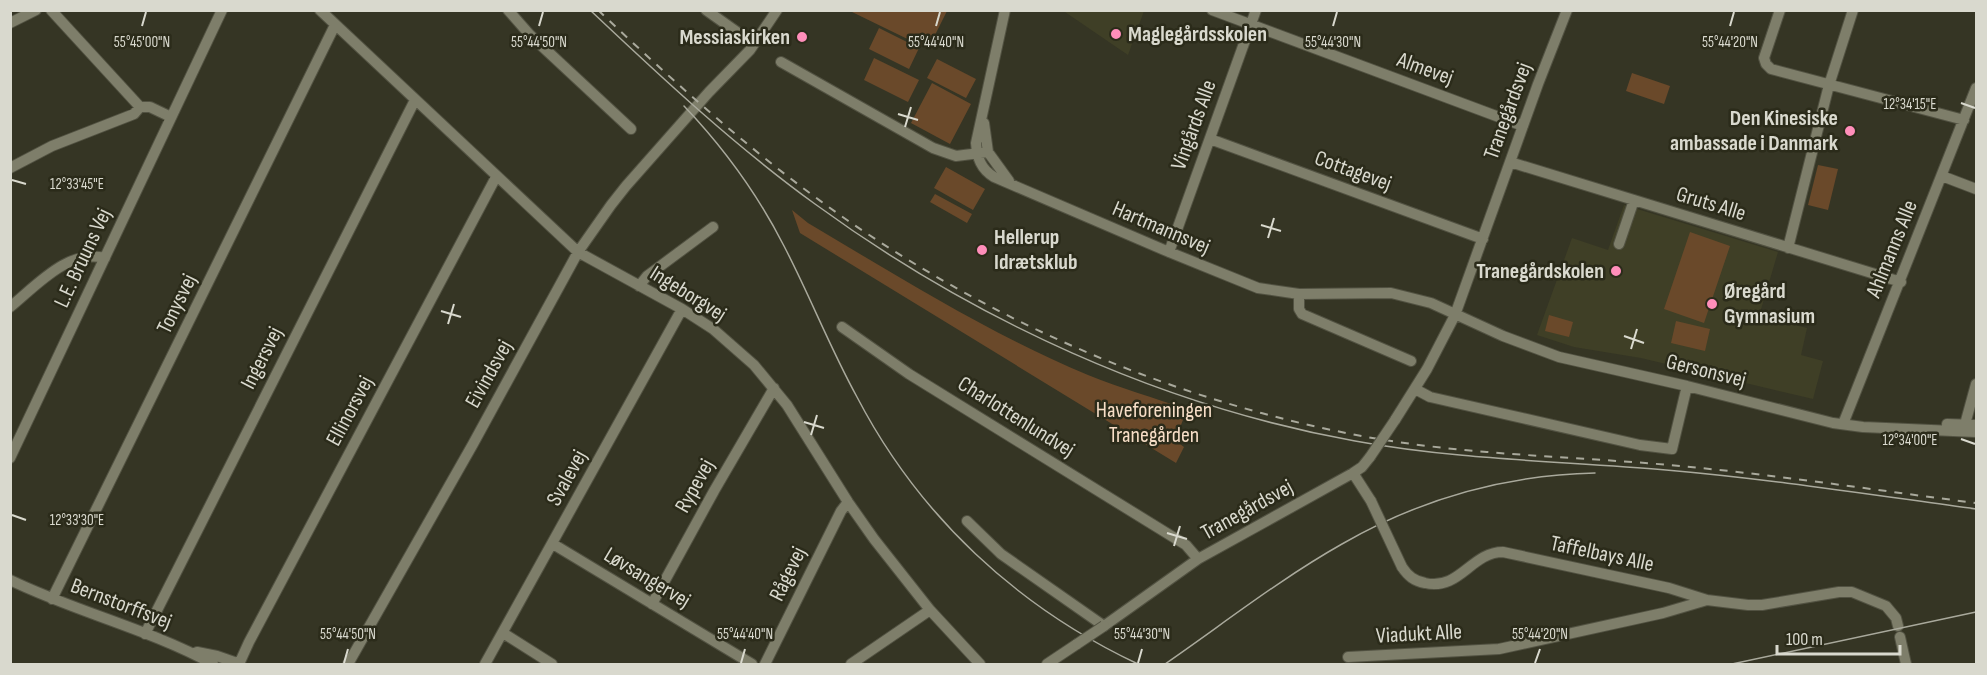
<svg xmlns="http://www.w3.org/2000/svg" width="1987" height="675" font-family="'Sofia Sans Condensed',sans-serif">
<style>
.built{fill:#3f3f26}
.green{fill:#6a492a}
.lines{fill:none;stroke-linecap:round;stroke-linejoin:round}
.minor-casing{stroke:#525242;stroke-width:12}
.minor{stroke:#7e7e6a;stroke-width:10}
.tram{stroke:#a9a99c;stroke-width:1.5}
.rail{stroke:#a9a99c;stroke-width:2;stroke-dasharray:8 8;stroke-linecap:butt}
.minor-bridge-casing{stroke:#525242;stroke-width:12;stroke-linecap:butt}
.minor-bridge{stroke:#7e7e6a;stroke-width:10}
.ticks{fill:none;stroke:#d9d9ce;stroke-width:2}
.poi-dot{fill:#ff8eba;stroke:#2b2b1a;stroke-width:2}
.labels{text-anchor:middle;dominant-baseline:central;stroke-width:5;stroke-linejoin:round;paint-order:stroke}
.poi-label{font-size:22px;font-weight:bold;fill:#d9d9ce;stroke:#2b2b1a;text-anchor:start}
.street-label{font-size:22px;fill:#d9d9ce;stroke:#2b2b1a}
.park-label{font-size:22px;fill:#f7dec7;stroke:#2b2b1a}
.ticks-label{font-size:15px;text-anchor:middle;fill:#d9d9ce;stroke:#2b2b1a;stroke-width:5;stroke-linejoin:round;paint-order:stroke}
</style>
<rect width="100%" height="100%" fill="#353524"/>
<path class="built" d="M1066,11V10L1144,11L1128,55L1065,12Z
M1624,205L1778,252L1759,316L1807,328L1801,355L1823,361L1813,399L1641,358L1574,347L1537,335L1572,238L1608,250Z"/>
<path class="green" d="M850,11H947L928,49Z
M879,28L919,48L909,69L869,49Z
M874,58L919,80L908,102L864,80Z
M937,59L976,79L966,98L927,78Z
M1632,73L1670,86L1664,104L1626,91Z
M932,83L971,104L950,144L911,123Z
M1818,165L1838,169L1828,210L1808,205Z
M946,167L985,189L973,210L934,188Z
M935,194L972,214L967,223L930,202Z
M792,210L808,223C899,277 990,334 1088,375C1120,388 1154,398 1187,409L1178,433L1182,437L1180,444L1184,447L1176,463L800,233Z
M1690,232L1730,246L1704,323L1664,309Z
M1549,315L1573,322L1569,337L1545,331Z
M1676,321L1710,329L1705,351L1671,343Z"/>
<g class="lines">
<g class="minor-casing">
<path id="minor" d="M51,10L140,107H150L171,117
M320,10L578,252L682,309L713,329L754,365L787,405L848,502L874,539L930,610L980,664
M508,10L530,35L631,129
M706,10L737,32
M1005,10L976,143C977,158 981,169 994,177L1169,252L1258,288L1299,294L1391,293L1431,303L1503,336L1559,357L1687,386L1833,423L1863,427L1976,432
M1212,10L1523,126
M1780,10L1764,58L1766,64L1771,69L1964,120
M10,23L36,10
M781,62L933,148L956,156L988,152
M984,123L988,152L1009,181
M1210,139L1483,239
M1510,162L1901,282
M10,168L52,146L134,114L140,107
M1942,176L1976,189
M1619,244L1634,200
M1788,248L1829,85L1853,10
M1169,252L1256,10
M639,286L647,276L713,227
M1299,294V309L1302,314L1411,361
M10,307C36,286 69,248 105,258
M842,327L909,374L1186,545L1198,559
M1415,389L1430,397L1640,445L1672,449L1687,386
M1395,420L1427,369L1455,315L1538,84L1567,10
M1843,424L1976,88
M1947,424L1976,425
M1964,428L1976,384
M10,458L222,10
M1353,473L1371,501
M967,521L1001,554L1104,626L1198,559L1353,473L1362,467L1370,457
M553,544L752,664
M1402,567C1408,576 1414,581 1425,583C1460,591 1471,552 1503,552L1669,588L1707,600L1748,605H1762L1839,592H1852L1886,606L1896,618L1898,626
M10,580C76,612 149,629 213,664
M52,599L335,25
M652,604L714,491L774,388
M503,633L552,664
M145,634L415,100
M1900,637L1906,664
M197,652L217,656L240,664
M1348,657L1499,649L1663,613L1707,600
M239,664L249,642L496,177
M348,664L473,444L578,252L611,205L626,186L709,92L750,50L777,10
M485,664L682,309
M765,664L841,511L848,502
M851,664L930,610
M1047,664L1077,644"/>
</g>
<use href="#minor" class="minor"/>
<path class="tram" d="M590,10C662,78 735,146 815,204C974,320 1161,406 1355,441C1458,460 1562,461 1666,470C1770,479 1873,495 1976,509
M684,106C724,148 758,195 784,246C810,296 830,348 857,397C919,516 1017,607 1138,664
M1165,664C1223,624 1280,579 1342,544C1420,499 1506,475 1595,473
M1732,664L1976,612"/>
<path class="rail" d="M598,10C677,85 758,158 847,220C1002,327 1181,403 1367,437C1467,455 1568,456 1669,465C1771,474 1874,490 1976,503"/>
<g class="minor-bridge-casing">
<path id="minor-bridge" d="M1370,457L1395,420
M1371,501L1402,567
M1077,644L1104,626"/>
</g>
<use href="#minor-bridge" class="minor-bridge"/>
</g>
<path class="ticks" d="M142,26L146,12M539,26L543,12M936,26L940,12M1333,26L1337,12M1730,26L1734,12M1961,103L1975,108M898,114L918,120M905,127L911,107M12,180L26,184M1261,225L1281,231M1268,238L1274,218M441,311L461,317M448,324L454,304M1624,336L1644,343M1631,349L1637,329M804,422L824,428M811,435L817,415M1961,439L1975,444M12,515L26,520M1167,533L1187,539M1174,546L1180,526M344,663L348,649M741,663L745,649M1138,663L1142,649M1535,663L1540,649"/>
<g class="poi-dot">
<circle cx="1116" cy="34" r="6"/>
<circle cx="802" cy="37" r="6"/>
<circle cx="1850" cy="131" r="6"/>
<circle cx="982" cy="250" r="6"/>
<circle cx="1616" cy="271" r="6"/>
<circle cx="1712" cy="304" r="6"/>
</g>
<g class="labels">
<g class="poi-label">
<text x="1128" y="34">Maglegårdsskolen</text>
<text x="790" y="37" text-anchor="end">Messiaskirken</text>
<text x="1838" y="118" text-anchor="end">Den Kinesiske<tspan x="1838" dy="25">ambassade i Danmark</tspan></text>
<text x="994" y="237">Hellerup<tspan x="994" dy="25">Idrætsklub</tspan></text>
<text x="1604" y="271" text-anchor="end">Tranegårdskolen</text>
<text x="1724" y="291">Øregård<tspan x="1724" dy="25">Gymnasium</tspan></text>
</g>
<g class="street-label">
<text transform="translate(1425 69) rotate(20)">Almevej</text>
<text transform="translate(1508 111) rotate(-70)">Tranegårdsvej</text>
<text transform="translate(1194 125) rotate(-70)">Vingårds Alle</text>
<text transform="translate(1353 171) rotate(20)">Cottagevej</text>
<text transform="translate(1711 204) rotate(17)">Gruts Alle</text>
<text transform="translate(1161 228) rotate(23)">Hartmannsvej</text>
<text transform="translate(1892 249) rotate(-68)">Ahlmanns Alle</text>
<text transform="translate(83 258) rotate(-65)">L.E. Bruuns Vej</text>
<text transform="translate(688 294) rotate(32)">Ingeborgvej</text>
<text transform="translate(177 304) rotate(-64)">Tonysvej</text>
<text transform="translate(262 358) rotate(-63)">Ingersvej</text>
<text transform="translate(1706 371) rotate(14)">Gersonsvej</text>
<text transform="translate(489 374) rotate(-61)">Eivindsvej</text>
<text transform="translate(350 411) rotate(-62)">Ellinorsvej</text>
<text transform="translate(1016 417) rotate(32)">Charlottenlundvej</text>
<text transform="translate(567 478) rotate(-61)">Svalevej</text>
<text transform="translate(695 486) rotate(-61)">Rypevej</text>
<text transform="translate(1247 510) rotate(-29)">Tranegårdsvej</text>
<text transform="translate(1602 554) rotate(12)">Taffelbays Alle</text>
<text transform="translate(788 574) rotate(-64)">Rågevej</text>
<text transform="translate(647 578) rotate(31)">Løvsangervej</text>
<text transform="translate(121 604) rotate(21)">Bernstorffsvej</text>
<text transform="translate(1419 634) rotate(-3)">Viadukt Alle</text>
</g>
<g class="park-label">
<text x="1154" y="410">Haveforeningen<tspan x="1154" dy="25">Tranegården</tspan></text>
</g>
</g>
<g class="ticks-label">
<text x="142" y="47">55°45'00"N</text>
<text x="539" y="47">55°44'50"N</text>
<text x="936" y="47">55°44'40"N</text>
<text x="1333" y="47">55°44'30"N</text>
<text x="1730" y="47">55°44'20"N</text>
<text x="1910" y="109">12°34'15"E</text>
<text x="77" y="189">12°33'45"E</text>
<text x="1910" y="445">12°34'00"E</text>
<text x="77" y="525">12°33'30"E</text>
<text x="348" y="639">55°44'50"N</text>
<text x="745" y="639">55°44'40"N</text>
<text x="1142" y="639">55°44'30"N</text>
<text x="1540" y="639">55°44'20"N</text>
</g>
<rect width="1987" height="675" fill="none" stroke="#d9d9ce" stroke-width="24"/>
<path d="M1777 645v9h123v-9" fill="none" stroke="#d9d9ce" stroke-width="3"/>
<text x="1786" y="645" font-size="18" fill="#d9d9ce" stroke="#2b2b1a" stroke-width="4.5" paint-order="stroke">100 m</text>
</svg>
